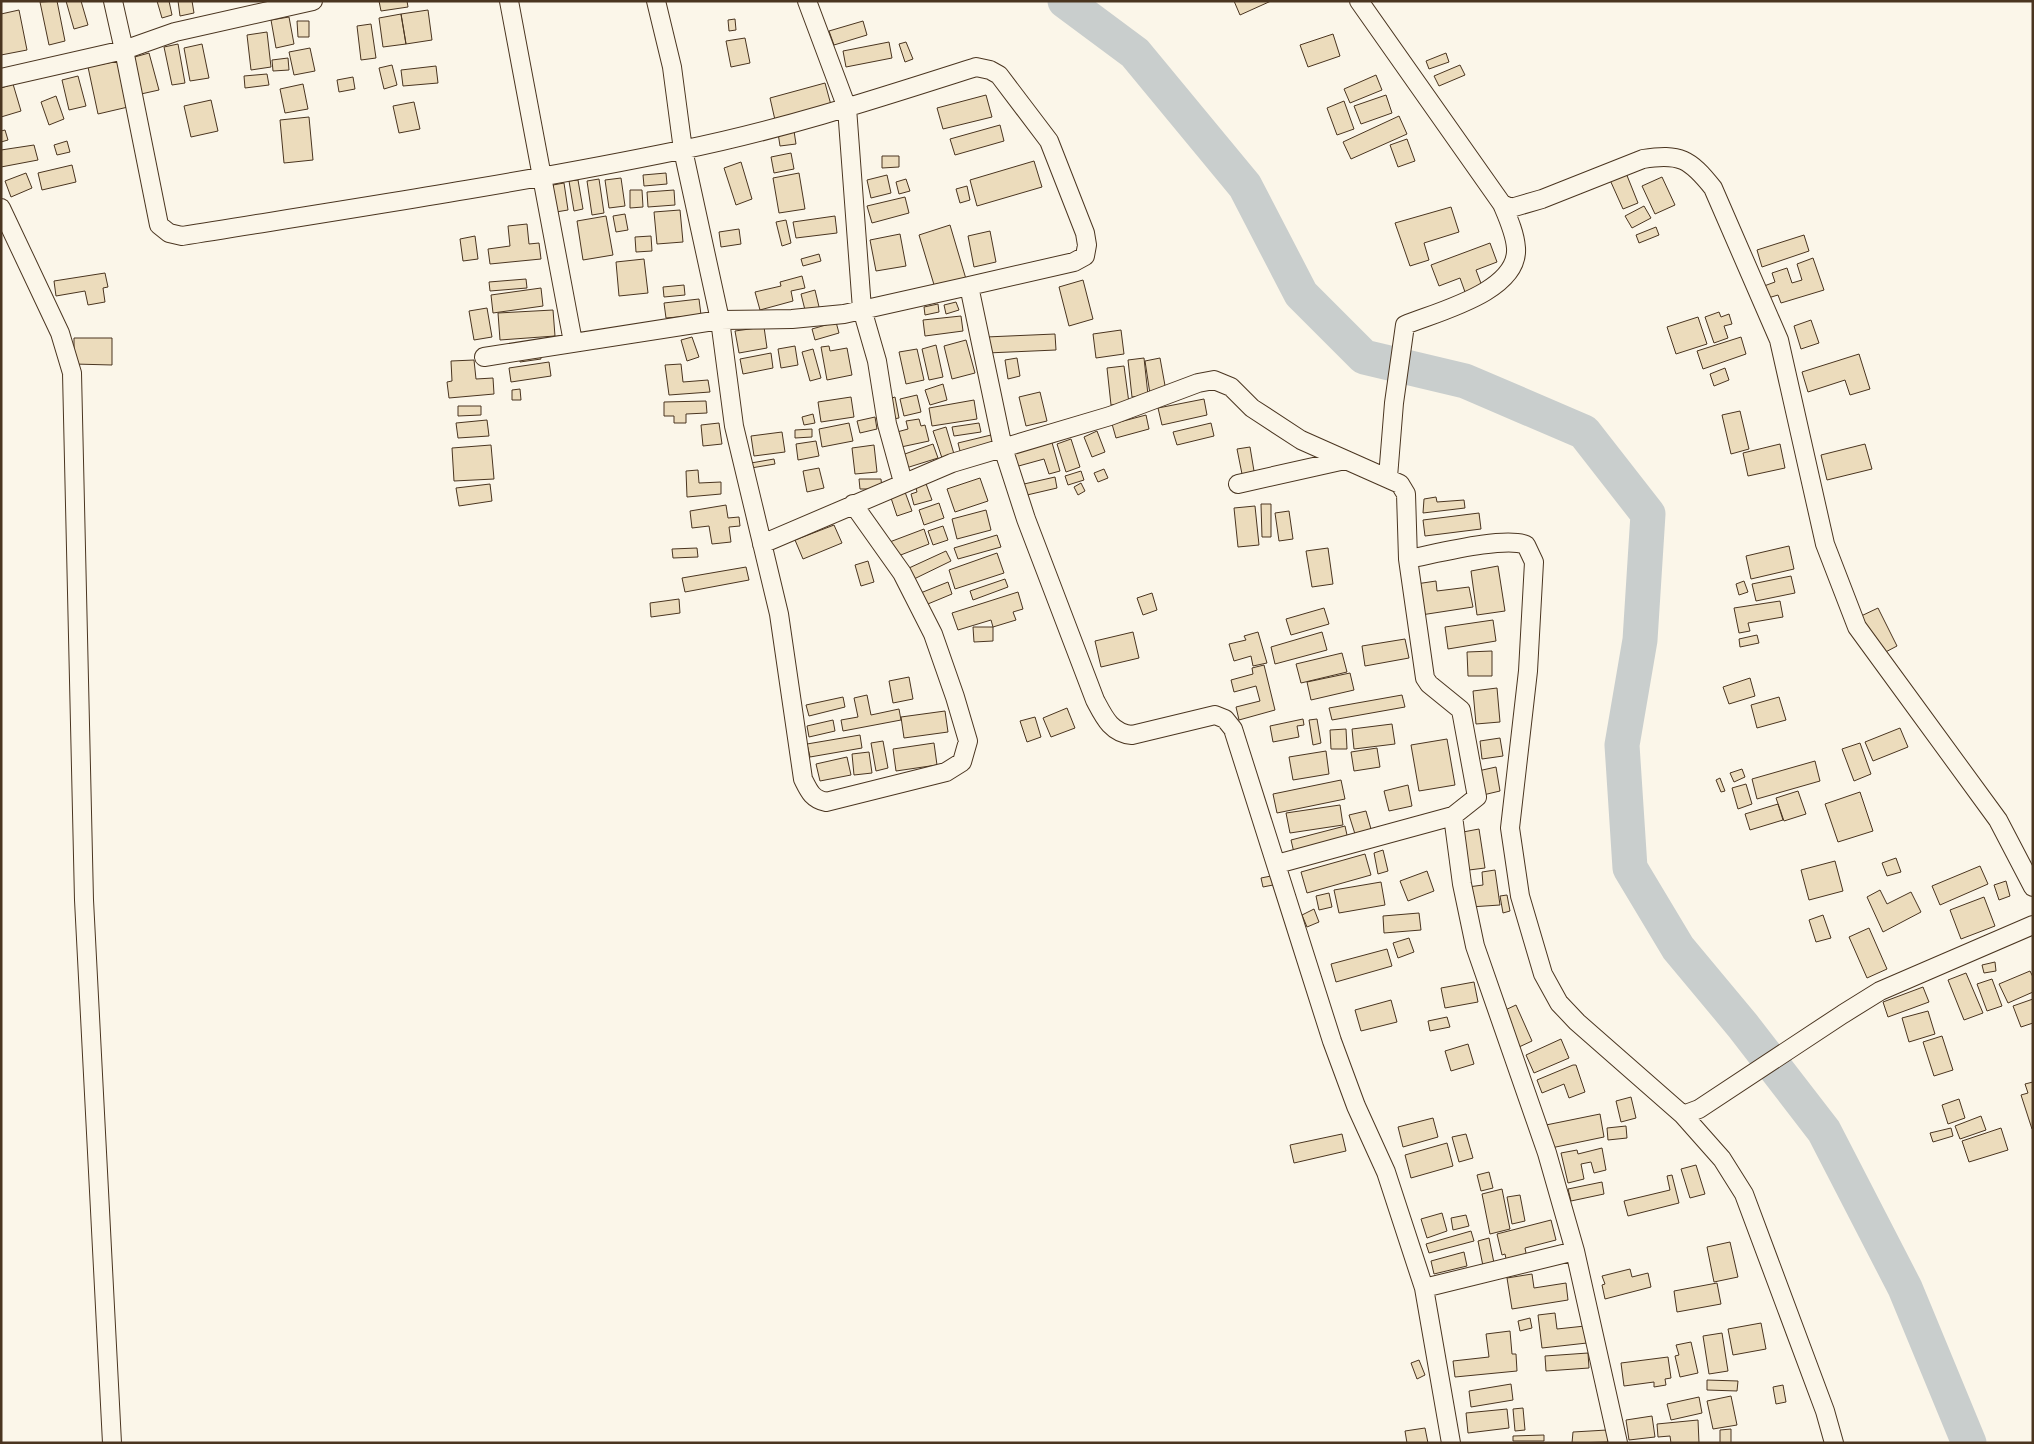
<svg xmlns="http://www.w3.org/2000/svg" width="2034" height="1444" font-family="'Roboto Condensed',sans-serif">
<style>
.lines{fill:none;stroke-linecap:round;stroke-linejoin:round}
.river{stroke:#c9cecd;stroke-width:35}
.building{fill:#ecdcbc;stroke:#4a3520}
.minor-casing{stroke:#4a3520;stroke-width:20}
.minor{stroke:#fbf6e9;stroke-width:18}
</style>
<rect width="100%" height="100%" fill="#fbf6e9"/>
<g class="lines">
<path class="river" d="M1065,1L1135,53L1245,186L1301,294L1364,357L1465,381L1584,432L1648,514L1640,640L1622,745L1630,868L1678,948L1743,1026L1824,1131L1905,1288L1969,1443"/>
</g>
<path class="building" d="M57,1L65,41L49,45L40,2Z
M66,1H81L88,25L74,29Z
M157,1H169L172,15L162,18Z
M178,1H192L194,13L180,16Z
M379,1H407L408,7L381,11Z
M1234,1H1271L1240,15Z
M19,10L27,50L1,55V14Z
M428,10L432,40L406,44L401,14Z
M401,14L406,44L383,47L379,18Z
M289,17L294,44L276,48L271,20Z
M735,19L736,30L729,31L728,20Z
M297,21H309V37H298Z
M863,21L867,35L834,45L829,31Z
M371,24L376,58L361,60L357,26Z
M267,32L271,67L251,70L247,35Z
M1333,34L1340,56L1308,67L1300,45Z
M745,38L750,63L731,67L726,41Z
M889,42L892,58L846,67L843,51Z
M906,42L913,59L905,62L899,44Z
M178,44L185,83L172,85L164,47Z
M202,44L209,78L190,81L184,48Z
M310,48L315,71L294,75L289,52Z
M149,53L159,90L141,94L131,58Z
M1446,53L1449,62L1429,69L1426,61Z
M288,58L289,70L273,71L272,60Z
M118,61L128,107L98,114L88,67Z
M392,65L397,85L384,89L379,68Z
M1460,65L1465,75L1439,86L1434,76Z
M436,66L438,83L403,86L401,70Z
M267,74L269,85L245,88L244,76Z
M1376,75L1382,90L1350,103L1344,89Z
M78,76L86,106L69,110L62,80Z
M353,77L355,89L339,92L337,80Z
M825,83L831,105L775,120L770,98Z
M13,84L21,111L1,117V88Z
M303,84L308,109L285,113L280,89Z
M986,95L992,117L943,129L937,108Z
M1386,95L1392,113L1361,124L1354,106Z
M56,96L64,119L49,125L41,102Z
M211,100L218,131L191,137L184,106Z
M1344,101L1354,129L1337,135L1327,108Z
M414,102L420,129L399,133L393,106Z
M1399,116L1407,134L1351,159L1343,142Z
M309,117L313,160L284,163L280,120Z
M1000,125L1004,141L955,155L950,139Z
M5,130L8,140L1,142V131Z
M794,131L796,144L780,146L778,133Z
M1407,139L1415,161L1398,167L1390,145Z
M67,141L70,152L57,155L54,145Z
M34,145L38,160L1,167V150Z
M791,153L794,169L774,173L771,157Z
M882,156H899V167L882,168Z
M1034,161L1042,187L977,206L970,180Z
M741,162L752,199L736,205L724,168Z
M72,165L76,182L42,190L38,173Z
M26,173L32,188L11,197L5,181Z
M666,173L667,184L644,186L643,175Z
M799,173L805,209L779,213L773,178Z
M1626,173L1638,203L1623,209L1610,180Z
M887,175L891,193L871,198L867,180Z
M1662,177L1675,205L1655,214L1642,186Z
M621,178L625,206L609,208L605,180Z
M599,179L604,213L592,215L587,181Z
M906,179L910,191L899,194L896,182Z
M578,180L583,209L574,211L569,181Z
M564,183L568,210L556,212L553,185Z
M967,186L970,200L960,203L956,189Z
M630,190H642L643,207L630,208Z
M674,190L675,205L648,207L647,192Z
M905,197L909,213L872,223L867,206Z
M1644,206L1651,218L1632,228L1625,216Z
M1451,207L1459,232L1424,243L1429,260L1410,266L1395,223Z
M680,210L683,242L657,244L654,212Z
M625,214L628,230L616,232L613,216Z
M606,216L613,255L583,260L577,221Z
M835,216L837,233L796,238L793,222Z
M786,220L791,243L782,246L776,222Z
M527,224L529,244L539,243L541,259L490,264L488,249L510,246L508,226Z
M950,225L966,279L935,288L919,235Z
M1656,227L1659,235L1639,243L1636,235Z
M739,229L741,244L721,247L719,232Z
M990,231L996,262L974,267L968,236Z
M900,234L906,266L876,271L870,240Z
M1804,235L1809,251L1762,267L1757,250Z
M475,236L478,259L463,261L460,239Z
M651,236L652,251L636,252L635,237Z
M1490,243L1497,262L1476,270L1482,286L1465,292L1460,278L1439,286L1431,265Z
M819,254L821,261L803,266L801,259Z
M1813,258L1824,290L1781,303L1778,295L1768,298L1764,286L1775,282L1772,273L1787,268L1792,283L1802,280L1797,264Z
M644,259L648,293L619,296L616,262Z
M105,273L108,287L103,288L105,302L88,305L85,291L56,296L54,281Z
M802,276L805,288L791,291L793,301L760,310L755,292L781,286L780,282Z
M526,279L527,288L490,291L489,282Z
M1083,280L1093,319L1069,326L1059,287Z
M684,285L685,295L664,297L663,287Z
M541,288L543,306L493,313L491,295Z
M815,290L820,311L806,314L801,294Z
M699,299L701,315L666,318L664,303Z
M956,302L959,310L946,314L944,305Z
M938,304L939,312L925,315L924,307Z
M487,308L492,337L474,340L469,311Z
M553,310L555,336L500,340L498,313Z
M1719,312L1721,317L1729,314L1732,324L1724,326L1728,338L1714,343L1705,317Z
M961,316L963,331L925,336L923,320Z
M1698,317L1707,344L1676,354L1667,327Z
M1811,320L1819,343L1801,349L1794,326Z
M836,322L839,333L815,340L812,329Z
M764,327L767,348L739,353L735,331Z
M1121,330L1124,354L1096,358L1093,334Z
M1055,334L1056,350L987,353L986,337Z
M692,337L699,357L687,361L681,340Z
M1741,337L1746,354L1703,369L1697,351Z
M74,338H112V365L74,364Z
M966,340L975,373L952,379L944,346Z
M936,345L943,377L929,380L922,349Z
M795,346L798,365L781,368L778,349Z
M829,346L830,351L847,348L852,375L827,380L821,347Z
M813,349L821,378L810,381L802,352Z
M917,349L924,380L906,384L899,352Z
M540,353L541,359L520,362L519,356Z
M771,353L773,368L743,374L740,359Z
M1859,354L1870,389L1850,395L1845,380L1808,392L1802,372Z
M1017,358L1020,376L1008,379L1005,360Z
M1144,358L1148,395L1132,397L1128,360Z
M1160,358L1166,391L1150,394L1145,361Z
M474,360L476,379L493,378L494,394L449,398L447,382L452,381L451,361Z
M549,362L551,376L511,382L509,368Z
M681,364L683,382L708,380L710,392L669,395L665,365Z
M1124,366L1129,403L1111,405L1107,368Z
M1725,368L1729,380L1714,386L1710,374Z
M943,384L947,400L930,405L925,390Z
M520,389L521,400H512V390Z
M1040,392L1047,421L1026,426L1019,397Z
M917,395L921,412L904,416L900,399Z
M851,397L854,417L821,422L818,402Z
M895,397L899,418L893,419L889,399Z
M1204,399L1207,415L1162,425L1158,408Z
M974,400L977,419L932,426L929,408Z
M706,401L707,413L686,414V423H674V416H664V402Z
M458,406H481V415L458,416Z
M1740,411L1749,449L1731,454L1722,415Z
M813,414L815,423L804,425L802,417Z
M1146,415L1149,429L1116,438L1112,424Z
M875,417L877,429L860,433L857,421Z
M919,419L921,426L925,425L929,441L901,447L897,432L908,429L906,421Z
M487,420L489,436L458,438L456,423Z
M719,423L722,444L703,446L701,425Z
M849,423L853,441L822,447L819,429Z
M979,423L981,432L954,436L952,427Z
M1211,423L1214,436L1177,445L1173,432Z
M946,427L954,454L942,458L933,431Z
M812,429V437L795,438V430Z
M1097,431L1105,452L1092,457L1084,437Z
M782,432L785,452L754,456L751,436Z
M991,435L994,447L961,455L958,443Z
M1051,439L1060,471L1049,474L1044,459L1015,467L1011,451Z
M1071,439L1080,467L1066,472L1057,444Z
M816,441L819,456L798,460L796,444Z
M933,444L938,458L906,468L902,455Z
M1780,444L1785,468L1748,476L1743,453Z
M1865,444L1872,469L1827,480L1821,455Z
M491,445L494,479L454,481L452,448Z
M874,445L877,472L855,474L852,448Z
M1250,447L1255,477L1243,479L1237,449Z
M774,459L775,464L751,468V463Z
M819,468L824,488L807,492L803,471Z
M1104,469L1108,478L1098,482L1094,473Z
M698,470L699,483L721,482V494L687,497L686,471Z
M1081,471L1084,480L1068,485L1065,476Z
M1055,477L1057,488L1027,495L1024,484Z
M980,478L988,501L955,512L947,489Z
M859,479H881L882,489H860Z
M925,481L932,500L914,505L911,494L917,492L915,484Z
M1081,483L1085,491L1078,495L1074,487Z
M490,484L492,501L459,506L456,488Z
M905,492L912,511L897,516L891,498Z
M1436,497L1437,502L1464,500L1465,508L1423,513L1424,499Z
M939,503L944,518L924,525L919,510Z
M1261,504H1271V537H1262Z
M726,505L728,518L739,517L740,526L729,527L731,542L712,544L709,526L692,528L690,511Z
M1255,506L1259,545L1238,547L1234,508Z
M986,510L991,530L957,539L952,519Z
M1289,511L1293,539L1279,541L1275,513Z
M1479,513L1481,529L1425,536L1423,520Z
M834,525L842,543L803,559L795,540Z
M943,526L948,540L933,545L928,531Z
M924,529L929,544L893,558L887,543Z
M997,535L1001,547L958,559L954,548Z
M1789,546L1794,569L1751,579L1746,556Z
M697,548L698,557L673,558L672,549Z
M1328,548L1333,584L1312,587L1306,551Z
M946,551L951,561L914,579L909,568Z
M997,553L1004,573L955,589L949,570Z
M868,561L874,582L861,586L855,565Z
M1498,566L1505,611L1477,615L1471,571Z
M746,567L749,580L685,592L682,578Z
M1791,576L1795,593L1756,601L1752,584Z
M1005,579L1008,587L973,600L970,591Z
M1436,581L1437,591L1469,587L1473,607L1421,615L1416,584Z
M1744,581L1748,592L1739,595L1736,584Z
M948,582L952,594L923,606L918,594Z
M1018,592L1023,609L1013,612L1016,620L993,627L991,620L958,630L952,613Z
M1152,593L1157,610L1143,615L1137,598Z
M679,599L680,613L651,617L650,603Z
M1780,601L1783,617L1748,623L1750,631L1739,633L1734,608Z
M1324,608L1329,624L1291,635L1286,619Z
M1878,608L1897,646L1878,656L1859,617Z
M1493,620L1496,641L1448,649L1445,627Z
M973,627H993V641L974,642Z
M1133,632L1139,658L1101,667L1095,641Z
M1258,632L1267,663L1253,666L1251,656L1234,661L1229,644L1246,640L1244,636Z
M1322,632L1327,650L1275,664L1271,647Z
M1757,635L1759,643L1740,647L1739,639Z
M1405,639L1409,658L1365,666L1362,646Z
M1492,651V676H1468L1467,652Z
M1342,653L1347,672L1301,683L1296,664Z
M1264,665L1275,710L1239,720L1236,707L1260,701L1256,686L1234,692L1231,680L1253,674L1252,668Z
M1350,673L1354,690L1311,700L1307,682Z
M909,677L913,699L893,703L889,681Z
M1750,678L1755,696L1729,704L1723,687Z
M1497,688L1500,722L1476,724L1473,691Z
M867,695L871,715L899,709L901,720L843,731L841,720L858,717L854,698Z
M1402,695L1405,707L1332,720L1329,708Z
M843,697L845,707L809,716L806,705Z
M1779,697L1786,720L1757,728L1751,705Z
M1067,708L1075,728L1051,737L1043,718Z
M945,711L948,732L904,738L901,717Z
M1035,717L1041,737L1027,742L1020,721Z
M1303,719L1304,725L1297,726L1299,737L1273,742L1270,726Z
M1317,719L1321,743L1313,745L1309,720Z
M833,720L835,731L809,737L807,726Z
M1392,724L1395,744L1354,749L1352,729Z
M1900,728L1908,747L1873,761L1865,742Z
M1346,729L1347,749H1331L1330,730Z
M860,735L862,748L810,757L807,744Z
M1500,738L1503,756L1482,759L1480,741Z
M1447,739L1455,785L1419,791L1411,745Z
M883,741L888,768L876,771L871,743Z
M934,743L937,765L896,771L893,749Z
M1860,743L1871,774L1854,781L1842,749Z
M1377,748L1380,767L1354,771L1351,752Z
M1326,751L1329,774L1293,780L1289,757Z
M869,752L872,773L854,775L852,754Z
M847,757L851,775L820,781L816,764Z
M1815,761L1820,781L1757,799L1752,779Z
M1496,767L1500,791L1483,795L1478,771Z
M1742,769L1745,777L1734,782L1730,773Z
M1720,778L1725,791L1721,792L1716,780Z
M1341,780L1345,799L1277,813L1273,794Z
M1746,784L1752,804L1738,809L1732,788Z
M1408,785L1412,806L1389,811L1384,791Z
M1798,791L1806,814L1784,821L1776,798Z
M1860,792L1873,831L1838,842L1825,804Z
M1778,804L1783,820L1750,830L1745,814Z
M1340,805L1343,825L1290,833L1286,813Z
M1366,811L1371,829L1355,834L1349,815Z
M1345,826L1349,844L1295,857L1291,840Z
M1479,829L1485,868L1469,870L1463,832Z
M1383,850L1388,871L1378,874L1374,853Z
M1365,854L1371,875L1307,893L1301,872Z
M1896,858L1901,872L1887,876L1882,863Z
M1835,861L1843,891L1809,900L1801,870Z
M1980,866L1988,884L1940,905L1932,886Z
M1495,870L1500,905L1470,907L1468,887L1483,885L1482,872Z
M1427,871L1434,891L1408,901L1400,881Z
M1271,876L1273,885L1263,887L1261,878Z
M2006,881L2010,896L1999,900L1994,885Z
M1381,882L1385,905L1339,913L1334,890Z
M1880,890L1887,904L1911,892L1921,912L1883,932L1867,897Z
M1329,893L1332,907L1319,910L1316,896Z
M1507,895L1510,911L1503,913L1500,896Z
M1984,897L1995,926L1961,939L1950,910Z
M1314,909L1319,922L1307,927L1302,915Z
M1419,913L1421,930L1384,933L1383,916Z
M1823,915L1831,938L1816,942L1809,920Z
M1869,928L1887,969L1867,978L1849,937Z
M1409,938L1414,952L1398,958L1393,943Z
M1387,949L1392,966L1336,982L1331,964Z
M1995,962L1996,971L1984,973L1982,965Z
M2030,971L2033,977V992L2008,1003L1999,984Z
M1966,973L1983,1013L1964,1020L1948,980Z
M1992,979L2002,1006L1987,1011L1977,984Z
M1474,982L1478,1002L1445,1008L1441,988Z
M1923,987L1929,1002L1888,1017L1883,1002Z
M2033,999V1023L2021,1027L2013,1006Z
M1391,1000L1397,1022L1361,1031L1355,1010Z
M1516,1005L1532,1041L1519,1047L1503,1011Z
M1928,1011L1935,1034L1909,1042L1902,1018Z
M1447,1017L1450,1027L1430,1031L1428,1021Z
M1942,1036L1953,1070L1934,1076L1923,1042Z
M1561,1039L1569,1058L1534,1073L1526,1055Z
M1468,1044L1474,1064L1451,1071L1445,1051Z
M1573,1065H1576L1585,1092L1569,1098L1564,1084L1542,1093L1537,1080Z
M2033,1082V1128L2032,1129L2021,1095L2028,1093L2025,1084Z
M1631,1097L1636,1118L1621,1122L1616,1101Z
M1959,1099L1965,1118L1948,1124L1942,1105Z
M1600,1114L1604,1137L1551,1148L1546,1125Z
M1981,1116L1986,1130L1960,1139L1955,1126Z
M1433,1118L1438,1137L1403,1147L1398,1127Z
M1626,1126L1627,1138L1608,1140L1607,1128Z
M1951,1128L1953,1136L1933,1142L1930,1133Z
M2001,1128L2008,1150L1969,1162L1962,1141Z
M1342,1134L1346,1151L1294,1163L1290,1145Z
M1466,1134L1473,1158L1459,1162L1452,1137Z
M1447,1143L1453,1166L1411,1178L1405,1155Z
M1602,1148L1606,1170L1594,1173L1591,1162L1581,1164L1584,1179L1568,1183L1561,1153L1577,1150L1578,1154Z
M1696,1165L1705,1194L1690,1198L1681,1169Z
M1489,1172L1493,1188L1481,1191L1477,1175Z
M1672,1175L1679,1203L1628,1216L1624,1201L1670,1190L1667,1176Z
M1602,1182L1604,1194L1571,1201L1568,1189Z
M1502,1189L1510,1229L1490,1234L1482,1194Z
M1520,1195L1525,1221L1512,1224L1507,1197Z
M1442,1213L1447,1231L1427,1238L1421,1219Z
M1466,1215L1469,1226L1453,1230L1451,1218Z
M1551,1220L1556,1240L1525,1248L1527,1258L1507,1263L1505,1254L1502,1255L1497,1234Z
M1471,1231L1474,1241L1429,1253L1426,1244Z
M1489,1238L1494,1263L1483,1266L1478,1241Z
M1730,1242L1738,1277L1714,1282L1707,1247Z
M1464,1252L1467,1266L1434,1274L1431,1261Z
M1630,1269L1632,1277L1648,1273L1651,1287L1605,1299L1602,1285L1605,1284L1602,1276Z
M1532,1274L1534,1288L1566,1283L1568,1300L1512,1309L1507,1278Z
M1717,1283L1721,1304L1677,1312L1674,1291Z
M1555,1313L1557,1329L1585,1326L1587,1343L1542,1348L1538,1315Z
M1530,1318L1532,1328L1520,1331L1518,1321Z
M1761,1323L1766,1349L1733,1355L1728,1329Z
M1510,1331L1512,1354H1516L1517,1371L1455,1377L1453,1361L1489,1357L1486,1334Z
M1722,1333L1728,1371L1709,1374L1703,1336Z
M1691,1342L1698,1373L1680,1377L1675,1356L1679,1355L1676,1345Z
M1588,1353L1589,1368L1546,1371L1545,1356Z
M1668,1357L1671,1378L1665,1379L1666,1385L1654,1387V1382L1624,1386L1621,1363Z
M1419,1360L1425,1375L1417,1379L1411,1363Z
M1707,1380L1738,1381L1737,1391L1707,1390Z
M1511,1384L1513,1400L1471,1407L1469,1391Z
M1783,1385L1786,1402L1776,1404L1773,1387Z
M1731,1396L1737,1425L1713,1429L1707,1401Z
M1699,1397L1702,1413L1671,1420L1667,1404Z
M1523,1408L1525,1430L1515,1431L1513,1409Z
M1507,1409L1509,1428L1468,1433L1466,1413Z
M1652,1416L1655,1437L1629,1440L1626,1420Z
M1698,1420L1699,1443H1671L1670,1436L1658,1437L1657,1424Z
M1425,1428L1428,1443H1407L1405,1431Z
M1731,1429V1443H1720V1430Z
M1607,1430L1608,1442L1572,1443L1573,1432Z
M1544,1435V1441H1513V1436Z"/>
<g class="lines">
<g class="minor-casing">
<path id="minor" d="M113,1L124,50L175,32L313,1
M509,1L573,342
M656,1L672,67L683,150L720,320L734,426L779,614L803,779C809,791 812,799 826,802L946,772L962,762L968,741L955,697L933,634L902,573L853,504
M807,1L847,108L862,309L877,361L887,424L903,482
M1359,1L1502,204L1511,208L1542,199L1643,159C1680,153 1690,159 1713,188L1779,340L1825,544L1857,627L1998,820L2033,887
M1,78L124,50L159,225L169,233L182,236C349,209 516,184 681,150C781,130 879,98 976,67L990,70L999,75L1049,141L1085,233L1087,245L1085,256L1074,262L969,286
M1,208L60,333L72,373L84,900L112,1443
M484,357L720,320L792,319L844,314L969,286L1003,448L1026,519L1095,700C1104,717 1111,733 1132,735L1215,715L1225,719L1233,729L1332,1041L1356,1106L1386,1172L1424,1288L1451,1443
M1388,477L1394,403L1405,325C1436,312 1519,292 1516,248C1515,233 1508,218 1502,204
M1238,484L1345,460
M762,544L952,463L1110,416L1198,383L1214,380L1231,387L1252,408L1301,440L1400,484L1406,494L1408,559C1435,554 1504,536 1526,545L1534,562L1528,671L1510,828L1520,896L1543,974L1559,1003L1577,1022L1683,1115L1722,1159L1744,1194L1825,1411L1834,1443
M1453,816L1462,884L1475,946L1547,1153L1575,1251L1618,1443
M1277,864L1453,816L1477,797L1461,710L1429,684L1425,678L1408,559
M1683,1115L1699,1109L1843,1014L1880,991L2033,925
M1424,1288L1575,1251"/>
</g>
<use href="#minor" class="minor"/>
</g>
<rect width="2034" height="1444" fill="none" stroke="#4a3520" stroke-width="5"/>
</svg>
